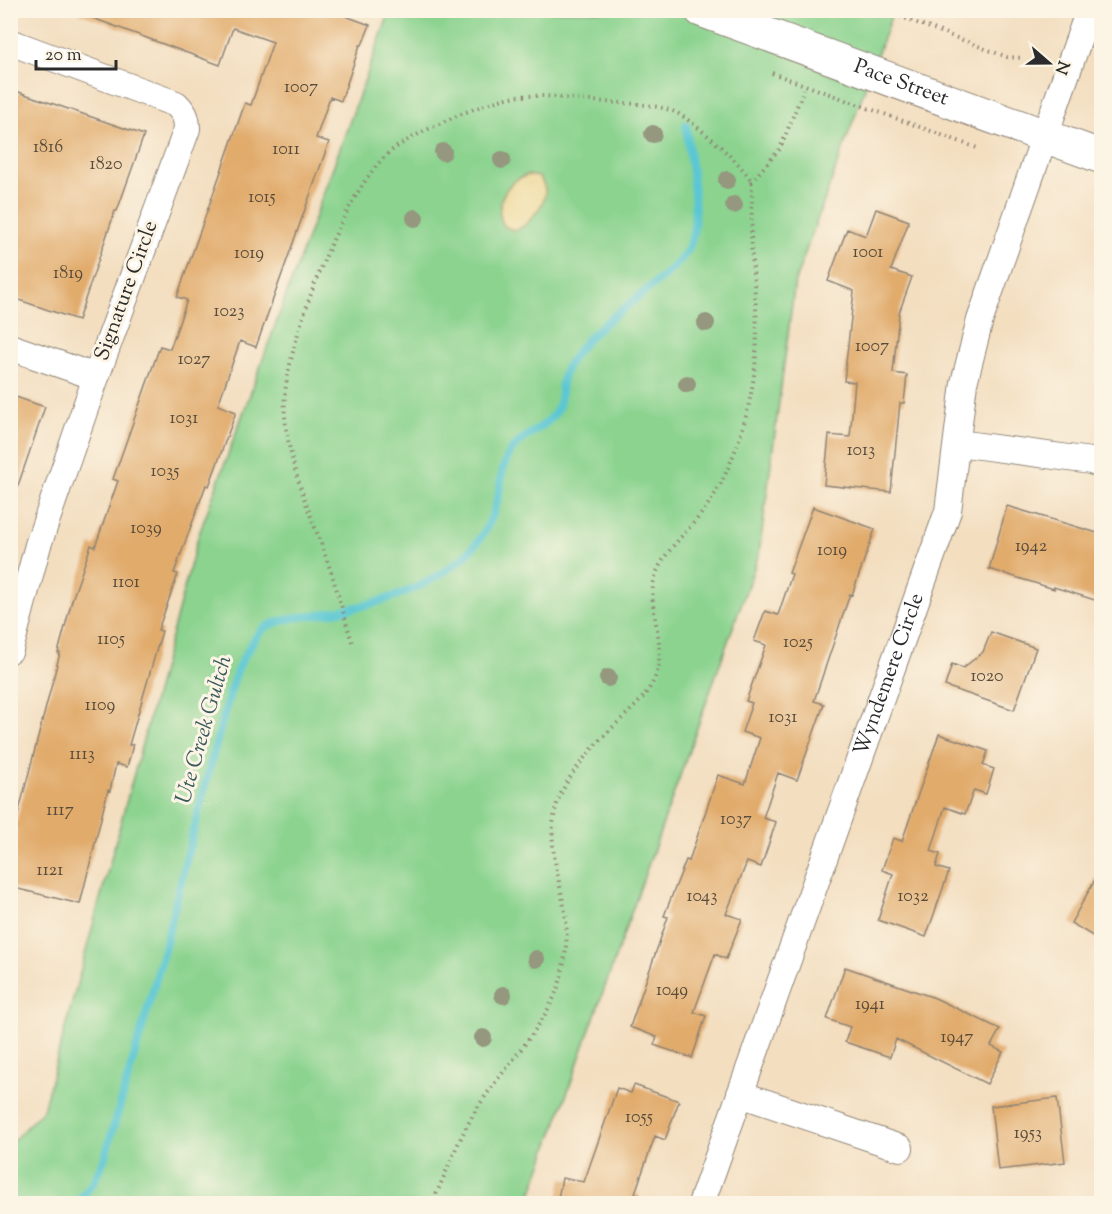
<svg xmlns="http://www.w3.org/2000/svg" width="1112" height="1214" font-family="'Sorts Mill Goudy',serif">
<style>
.green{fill:#8bd38f;stroke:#5b7f5d;stroke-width:1.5}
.sand{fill:#eeda9e;stroke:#8c8264;stroke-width:1.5}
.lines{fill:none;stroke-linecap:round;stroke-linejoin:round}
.stream{stroke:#5bc7d3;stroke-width:8}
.building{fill:#e1ab6c}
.minor-casing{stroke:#8f8476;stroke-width:28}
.major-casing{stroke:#8f8476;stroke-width:35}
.path{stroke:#8f8476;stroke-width:4;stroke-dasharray:1.5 4.5;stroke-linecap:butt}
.minor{stroke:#fff;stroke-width:26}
.major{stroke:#fff;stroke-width:33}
.tree{fill:#95977f}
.labels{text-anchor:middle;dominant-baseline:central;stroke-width:6;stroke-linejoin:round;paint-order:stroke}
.number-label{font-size:18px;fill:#584b3b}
.street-label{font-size:21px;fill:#2b2b2b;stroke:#fcf5e5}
.water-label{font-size:22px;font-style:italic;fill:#395a5d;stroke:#fcf5e5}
</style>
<rect width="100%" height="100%" fill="#fcf5e5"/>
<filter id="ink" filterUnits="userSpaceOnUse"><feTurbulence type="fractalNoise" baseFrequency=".0167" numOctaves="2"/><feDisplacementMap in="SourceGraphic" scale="12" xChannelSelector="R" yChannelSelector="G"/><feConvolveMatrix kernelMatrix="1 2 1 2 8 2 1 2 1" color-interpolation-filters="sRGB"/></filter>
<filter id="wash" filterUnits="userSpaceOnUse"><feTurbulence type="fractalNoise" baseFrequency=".008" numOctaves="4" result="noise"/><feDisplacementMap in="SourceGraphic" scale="24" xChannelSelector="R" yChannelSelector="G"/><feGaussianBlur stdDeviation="1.35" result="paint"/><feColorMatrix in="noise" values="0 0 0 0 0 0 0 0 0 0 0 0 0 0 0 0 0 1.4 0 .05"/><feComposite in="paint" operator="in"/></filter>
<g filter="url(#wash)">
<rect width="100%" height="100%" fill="#f3dec0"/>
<path class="green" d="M390,11H893L795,281L759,554L528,1203H11L10,1144L43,1110L198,537Z"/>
<path class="sand" d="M528,175L539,177C543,182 546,188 545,195C544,205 525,230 514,230C510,230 508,227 504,226C493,205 505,181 528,175Z"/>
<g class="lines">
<path class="stream" d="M76,1204L93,1183L104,1160C128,1076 154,993 174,909C189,848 204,787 221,726C228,702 233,674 246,653C251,645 258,631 266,627C283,618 303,617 322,614C365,607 408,596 444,572C472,554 489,532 497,501C502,484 500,467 511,451C523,433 548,429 558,408C562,399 560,392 562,383C563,373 570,361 575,354C596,326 627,307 653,285C666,274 681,263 689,247C702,220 689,157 686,125"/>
</g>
<g id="blocks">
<path class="building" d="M80,10H329L370,25L362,45H360L341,101L330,97L316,138L329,142L256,347L240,341L218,405L236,412L209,486L206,485L174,573L178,574L158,630L162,631L129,745H133L127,767L116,764L110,791L108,790L80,904L10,887V851L17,827L15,826L60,653H58L72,600L91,545L95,547L118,481L113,479L160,346L170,349L187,300L177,297L245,103L251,105L273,42L233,28L220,65L79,13Z
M10,89L144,135L117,211H115L78,320L10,297Z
M876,209L909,221L891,270L912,277L899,313L893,373L907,375L904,403H900L891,492L824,485L829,435L850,437L855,382L844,381L854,291L828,281L847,229L866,236Z
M10,395L45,407L14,497H10Z
M1007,506L1101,534V602L1054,587V589L989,569Z
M813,507L875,529L852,595L850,594L814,701L824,704L797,780L778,773L763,818L776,822L761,867L747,862L726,914L742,919L726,959L715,954L694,1012L706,1016L692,1058L654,1045L657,1037L630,1027L668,917L664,916L686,860L689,861L718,775L745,784L760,738L742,732L752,703L746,701L766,645L754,641L765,611L778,615L792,574L789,573Z
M991,632L1036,648L1014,710L945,686L952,664L963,668L983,652Z
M939,734L988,751L983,765L994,769L986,794L974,790L965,814L945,807L931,851L940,854L936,867L949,871L926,937L878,920L893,874L882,870L893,838L902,841Z
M1101,869V941L1071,923Z
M845,967L935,998L1000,1029L991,1046L1003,1052L987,1084L896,1039L890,1057L845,1042L850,1027L827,1019Z
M634,1085L679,1101L665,1140L655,1136L635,1193L639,1194L638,1203H557L562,1178L584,1182L617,1088L631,1093Z
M1057,1098L1065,1162L998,1170L991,1106Z"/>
</g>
</g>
<g filter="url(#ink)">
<use href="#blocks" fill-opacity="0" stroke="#8f8476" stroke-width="1.5"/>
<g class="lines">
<g class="minor-casing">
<g id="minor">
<path d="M10,42L176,104C184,112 187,117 187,129L96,377L38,545L10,650"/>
<path d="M10,347L96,377"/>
<path d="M958,443L1091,461L1102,465"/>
<path d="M740,1094L900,1148"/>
<path id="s1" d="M701,1204L948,511L964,383L980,320L1089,10"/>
</g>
</g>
<g class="major-casing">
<g id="major">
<path id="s2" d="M701,10L1102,157"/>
</g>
</g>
<path class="path" d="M883,10L1007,57L1024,58
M772,73L980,149
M751,182L780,149L804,89
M1098,192L1102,193
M352,642C344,616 337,589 328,563C310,511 281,451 285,394C290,336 344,189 390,152C411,134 484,102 512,97C539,93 566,99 594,101C620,104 650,102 675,112C691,119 744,165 751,181C753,189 751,231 751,243C753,280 759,319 756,356C753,399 740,446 720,485C712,500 702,514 690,527C677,542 661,557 655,577C644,613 674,649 650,687C641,703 628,712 615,725C596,743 569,773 559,798C543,840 561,878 566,920C568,940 565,961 560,981C547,1026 501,1070 476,1110C458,1139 446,1173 432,1204"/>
<use href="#minor" class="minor"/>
<use href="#major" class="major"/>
</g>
<g class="tree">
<circle cx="653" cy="134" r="9"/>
<circle cx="443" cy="152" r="9"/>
<circle cx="502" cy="160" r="9"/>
<circle cx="727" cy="180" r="9"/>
<circle cx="734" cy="205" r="9"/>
<circle cx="415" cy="218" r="9"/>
<circle cx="706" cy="323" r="9"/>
<circle cx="687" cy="384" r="9"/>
<circle cx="608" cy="678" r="9"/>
<circle cx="536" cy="959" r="9"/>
<circle cx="503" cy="995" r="9"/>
<circle cx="483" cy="1038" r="9"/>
</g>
</g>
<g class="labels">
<g class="number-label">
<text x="301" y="88">1007</text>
<text x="48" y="148">1816</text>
<text x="286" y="150">1011</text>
<text x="106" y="165">1820</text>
<text x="262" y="198">1015</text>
<text x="868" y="253">1001</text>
<text x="249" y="254">1019</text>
<text x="68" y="274">1819</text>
<text x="229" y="312">1023</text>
<text x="872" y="347">1007</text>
<text x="194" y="360">1027</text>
<text x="184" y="419">1031</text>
<text x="861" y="451">1013</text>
<text x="165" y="472">1035</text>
<text x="146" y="529">1039</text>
<text x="1031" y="547">1942</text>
<text x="832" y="551">1019</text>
<text x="126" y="583">1101</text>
<text x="111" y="640">1105</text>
<text x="798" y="643">1025</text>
<text x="987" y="677">1020</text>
<text x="100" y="706">1109</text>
<text x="783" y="718">1031</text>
<text x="82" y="755">1113</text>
<text x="60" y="811">1117</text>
<text x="736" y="820">1037</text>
<text x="50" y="871">1121</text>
<text x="702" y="897">1043</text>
<text x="913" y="897">1032</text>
<text x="672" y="991">1049</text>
<text x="870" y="1005">1941</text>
<text x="957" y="1038">1947</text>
<text x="639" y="1118">1055</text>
<text x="1028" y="1134">1953</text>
</g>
<g class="street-label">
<text stroke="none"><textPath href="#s2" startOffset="213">Pace Street</textPath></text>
<text transform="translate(127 291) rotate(-70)">Signature Circle</text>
<text stroke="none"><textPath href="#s1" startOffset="562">Wyndemere Circle</textPath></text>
</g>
<g class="water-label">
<text transform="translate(205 730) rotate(-74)">Ute Creek Gultch</text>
</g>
</g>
<rect width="1112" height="1214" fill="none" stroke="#fcf5e5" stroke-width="36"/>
<g transform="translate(1049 63) rotate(110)" stroke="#fcf5e5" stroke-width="4.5" paint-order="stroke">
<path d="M0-4.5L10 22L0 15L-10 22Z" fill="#2b2b2b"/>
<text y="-9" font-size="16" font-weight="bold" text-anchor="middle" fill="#2b2b2b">N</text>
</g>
<path d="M36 60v9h80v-9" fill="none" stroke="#2b2b2b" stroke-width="3"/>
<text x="45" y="60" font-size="18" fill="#2b2b2b" stroke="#fcf5e5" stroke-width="4.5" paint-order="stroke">20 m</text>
</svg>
